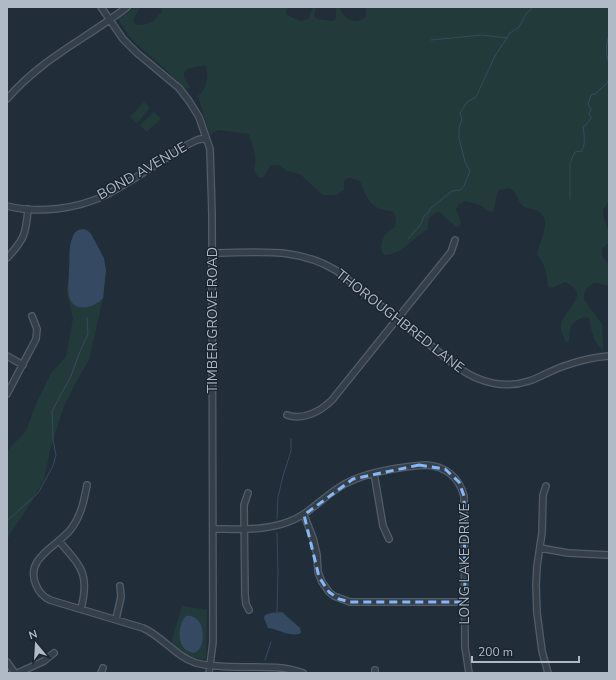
<svg xmlns="http://www.w3.org/2000/svg" width="616" height="680" font-family="'Nunito Sans',sans-serif">
<style>
.green{fill:#233a3b}
.water{fill:#354a62}
.lines{fill:none;stroke-linecap:round;stroke-linejoin:round}
.stream{stroke:#354a62;stroke-width:1}
.minor-casing{stroke:#535d68;stroke-width:8}
.minor{stroke:#353f4a;stroke-width:5.5}
.marked{fill:none;stroke:#83b8f9;stroke-width:3;stroke-dasharray:8 5;stroke-linejoin:round}
.labels{text-anchor:middle;dominant-baseline:central;stroke-width:3;stroke-linejoin:round;paint-order:stroke}
.street-label{font-size:14px;fill:#b0bac6;stroke:#1a242f}
</style>
<rect width="100%" height="100%" fill="#212e3a"/>
<path class="green" d="M135,7L140,8L133,19L134,23L137,25C143,25 150,24 154,20C157,17 158,15 162,12L160,7H288L286,11L287,15L300,21L308,19L313,7H316L314,16L317,19L333,21L336,17V7H340C344,27 373,24 365,7H609V202C597,213 606,220 609,233C610,236 609,240 609,243C599,247 600,259 609,264V286C605,285 600,283 596,283C588,284 583,292 584,300L602,324L603,350C593,343 591,329 589,318L584,317C569,323 570,326 569,342L565,341C564,337 561,333 561,329C558,311 596,296 565,282L552,288L548,287C547,272 545,266 537,254C539,245 546,229 545,221C542,207 532,211 523,206C518,203 517,192 511,189C507,187 503,189 499,190L497,194L493,212C487,211 486,209 481,206C477,204 470,202 465,201L459,204L456,209L461,222L460,226L456,227L440,212H436L429,218L427,230C412,238 402,255 384,255C379,249 381,239 387,233C389,231 392,229 395,227L396,218L393,211C371,210 367,200 360,181L351,178H347L344,181V190L336,195H323L300,174L287,171L279,165L270,166L263,178L258,177L254,170C258,157 253,147 249,134L218,130L210,135L198,96C206,90 210,74 205,65L187,69L184,72V77L190,88L186,89L179,83L164,68L133,41L121,24L119,20V15L127,13Z
M144,102L150,108L137,123L130,117Z
M154,112L161,119L147,132L140,125Z
M102,273L104,294L89,360L76,382L63,409L51,446L44,479L29,506L11,532L7,541V451L26,431L37,402L51,373L66,357L73,318L67,294V285L70,276Z
M182,606L207,610L206,652V658L203,660L188,655L171,643Z"/>
<path class="water" d="M83,229L87,230L91,234L104,258L106,270L103,298C99,303 93,306 87,307C63,310 69,285 69,270C70,258 68,247 73,236C75,231 78,230 83,229Z
M282,612L300,628L301,633C290,638 279,629 268,628L264,618L265,615L271,613Z
M186,616C211,613 206,665 186,650C177,643 178,624 186,616Z"/>
<g class="lines">
<path class="stream" d="M609,35C606,44 605,54 609,63
M431,40L482,35L507,38
M570,199V163L575,152L582,151C586,142 584,135 583,127L586,125L591,118L589,113L591,110L588,104L591,95L595,94L607,83L609,79
M408,239L421,224L424,216L428,213L431,208L452,191L460,190L464,186L470,171L465,162L459,138V128L462,119L460,113L467,102L476,97L495,56L510,33L519,27L526,14L533,7
M277,519L278,497L283,476L291,451V439
M7,521L38,493L53,466L56,455L53,440L52,411L71,376L79,354L88,334L87,318
M277,533L278,572L277,612
M265,660L271,642"/>
<g class="minor-casing">
<path id="minor" d="M101,7L123,39L137,53L179,88L189,101L199,117L210,149L212,214L213,642L209,673
M7,99C42,58 86,39 127,7
M7,206C38,214 77,209 106,195C116,190 125,184 135,178C152,167 169,156 187,145L197,140L205,138
M212,253C256,253 297,246 337,271L459,368C480,383 505,389 529,381C541,377 552,370 564,366C578,361 594,357 609,356
M7,258C24,240 26,234 28,209
M7,356L23,365
M7,394L36,339L37,329L32,316
M287,415C303,421 321,411 332,400L451,252L455,240
M374,473L383,526L389,539
M87,485C84,501 81,516 71,529C58,546 24,558 36,585C39,592 43,597 50,600L143,628C163,637 175,656 196,663C203,665 211,666 218,666C247,669 276,663 303,673
M546,486L543,495L542,533L537,566L536,586L537,613L542,651L548,673
M248,493L244,505L245,595L246,604L249,610
M304,515L313,538L317,555L318,572L322,582L329,592L334,596L350,602H465
M213,529C238,529 264,531 288,522C308,515 321,499 338,488C360,473 399,467 426,465C445,466 459,477 464,496L465,647L469,673
M59,541C81,567 90,573 81,609
M540,548L568,553L609,555
M116,619L121,597L120,586
M7,662L15,673
M18,673L44,661L54,653
M101,673L103,668
M375,673V670"/>
</g>
<use href="#minor" class="minor"/>
</g>
<path class="marked" d="M419,465L445,469L459,482L464,496L465,602H350L339,599L329,592L319,577L304,515L353,479Z"/>
<g class="labels">
<g class="street-label">
<text transform="translate(142 171) rotate(-30)">BOND AVENUE</text>
<text transform="translate(212 320) rotate(-90)">TIMBER GROVE ROAD</text>
<text transform="translate(400 321) rotate(38)">THOROUGHBRED LANE</text>
<text transform="translate(464 564) rotate(-90)">LONG LAKE DRIVE</text>
</g>
</g>
<rect width="616" height="680" fill="none" stroke="#b0bac6" stroke-width="16"/>
<g transform="translate(36 644) rotate(342)" stroke="#1a242f" stroke-width="3" paint-order="stroke">
<path d="M0-3L7 15L0 10L-7 15Z" fill="#b0bac6"/>
<text y="-6" font-size="11" font-weight="bold" text-anchor="middle" fill="#b0bac6">N</text>
</g>
<path d="M472 656v6h107v-6" fill="none" stroke="#b0bac6" stroke-width="2"/>
<text x="478" y="656" font-size="12" fill="#b0bac6" stroke="#1a242f" stroke-width="3" paint-order="stroke">200 m</text>
</svg>
